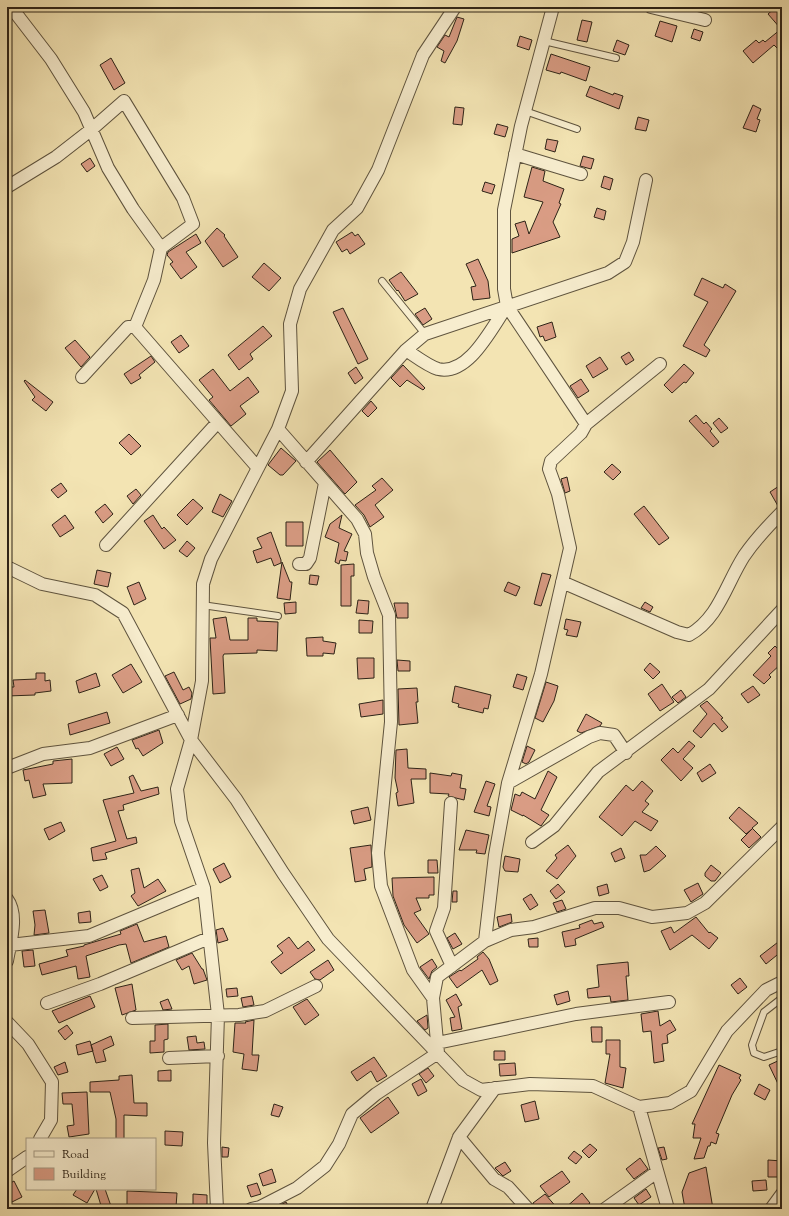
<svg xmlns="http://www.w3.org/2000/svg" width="789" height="1216" font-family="'Sorts Mill Goudy',serif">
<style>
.building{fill:#d99c84;stroke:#2d2317}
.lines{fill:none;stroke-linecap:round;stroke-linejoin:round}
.lane-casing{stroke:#5e533e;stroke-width:8}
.street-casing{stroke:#5e533e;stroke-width:14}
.lane{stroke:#f7edce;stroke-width:6}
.street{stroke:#f7edce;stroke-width:12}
</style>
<rect width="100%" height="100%" fill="#f3e4b3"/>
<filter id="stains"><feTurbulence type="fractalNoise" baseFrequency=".005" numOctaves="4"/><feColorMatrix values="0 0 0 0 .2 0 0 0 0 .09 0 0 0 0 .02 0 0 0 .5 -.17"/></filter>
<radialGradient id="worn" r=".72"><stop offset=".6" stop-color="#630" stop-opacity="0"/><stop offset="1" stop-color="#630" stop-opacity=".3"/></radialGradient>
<path class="building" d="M776,7H782V53L774,45L753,63L743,51L756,40L759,43L763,40L765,42L781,29L768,14Z
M457,17L464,19L457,41L445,63L441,61L444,51L437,47L445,35L449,37Z
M582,20L592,22L587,42L577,40Z
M660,21L677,26L672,42L655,36Z
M694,29L703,32L700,41L691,38Z
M520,36L532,40L529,50L517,46Z
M617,40L629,45L625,55L613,51Z
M551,54L590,67L586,81L561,72L560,74L546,70Z
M111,58L125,83L114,90L100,65Z
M590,86L613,95L614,93L623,96L619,109L586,96Z
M753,105L761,109L757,119L760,120L756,132L743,128Z
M455,107L464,108L462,125L453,124Z
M638,117L649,120L646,131L635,129Z
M497,124L508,127L505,137L494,134Z
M547,139L558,141L555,152L545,149Z
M583,156L594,159L591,169L580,166Z
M90,158L95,166L87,172L81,164Z
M532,167L545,171L543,181L564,189L559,203L561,204L553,222L560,237L512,253V239L519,236L515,224L525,221L529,234L543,202L524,197Z
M604,176L613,179L610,190L601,187Z
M485,182L495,185L492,194L482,191Z
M597,208L606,211L604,220L594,217Z
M217,228L225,235L224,236L238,257L223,267L205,241Z
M352,232L355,236L358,234L365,244L350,254L347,249L342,252L336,242Z
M196,234L201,243L186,252L197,267L181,279L170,264L173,262L167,255L168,252Z
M478,259L488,281L490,298L473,300L471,287L476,286L466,264Z
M264,263L281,278L269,291L252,277Z
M401,272L418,294L405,301L398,290L397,291L389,280Z
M702,278L723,288L725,284L736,291L704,345L710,350L706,357L683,346L708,302L694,295Z
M343,308L368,359L358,364L333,312Z
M425,308L432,319L423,325L415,314Z
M552,322L556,337L545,341L543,336L540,337L537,327Z
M263,326L272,336L250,354L253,359L239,370L228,355Z
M181,335L189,346L179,353L171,342Z
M75,340L90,357L81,367L65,348Z
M629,352L634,360L626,365L621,357Z
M151,356L155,362L139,375L141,378L131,384L124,374Z
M600,357L608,369L593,378L586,366Z
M684,364L694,373L686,383L684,382L672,393L664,385Z
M403,365L425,388L423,390L407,380L400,387L391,378Z
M356,367L363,378L355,384L348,373Z
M213,369L230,391L248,377L259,392L240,406L246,414L231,426L209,400L213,397L199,380Z
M581,379L589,391L578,398L570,386Z
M25,380L53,402L46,411L32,400L35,397L24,381Z
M371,401L377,408L368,417L362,411Z
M696,415L704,424L706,422L712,429L710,431L719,442L713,447L689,421Z
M719,418L728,428L721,433L713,423Z
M129,434L141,446L131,455L119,443Z
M281,448L296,461L283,475H280L268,465Z
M330,450L357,482L345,494L317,462Z
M612,464L621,472L613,480L604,472Z
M567,477L570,491L565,493L561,479Z
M382,478L393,490L375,505L384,517L370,527L364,515L355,505L376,490L372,486Z
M61,483L67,491L58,498L51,490Z
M779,486L782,491V505L778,506L770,492Z
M136,489L141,495L133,504L127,496Z
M220,494L232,501L223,517L212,512Z
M193,499L203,508L187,525L177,515Z
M105,504L113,514L103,523L95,512Z
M644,506L669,538L659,545L634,514Z
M65,515L74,528L60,537L52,525Z
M153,515L162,529L164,527L176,540L164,549L144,521Z
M342,515L339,528L352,534L344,551L348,552L346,561L340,560L339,564L335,562L339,543L325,537L330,524Z
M286,522H303V546H286Z
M271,532L281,560V563L274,566L271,558L257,563L253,551L262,548L257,538Z
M187,541L195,548L187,557L179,551Z
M282,562L290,582H292L290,600L277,598Z
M354,564V576H351V606H341V565Z
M97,570L111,573L108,587L94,584Z
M542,573L551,575L541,606L534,604Z
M310,575L319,576L317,585L309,584Z
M139,582L146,599L134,605L127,587Z
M508,582L520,587L516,596L504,591Z
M358,600L369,601L368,614L356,613Z
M296,602V613L285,614L284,603Z
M645,602L653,607L650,612L641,608Z
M394,603H408V618H397Z
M226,617L230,640H248V618H257V621L278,622L277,651L257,650V653L224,654L223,656L225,693L213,694L210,638H216L213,619Z
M566,619L581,622L577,637L566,635L568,630L564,629Z
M359,620L373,621L372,633H359Z
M323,637V641L336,643L334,654L323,653V656H307L306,638Z
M775,646L782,653V663L769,675L771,677L764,684L753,675L771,656L768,653Z
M357,658H374V678L358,679Z
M397,660L410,661V671H398Z
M650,663L660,672L653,679L644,670Z
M131,664L142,682L123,693L112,675Z
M174,672L183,690L189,687L192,693L191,699L180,704L165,676Z
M36,673H45V681L50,680L51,691L35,693V695L7,696V687H14L13,680L36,679Z
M96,673L100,686L79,693L76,681Z
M517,674L527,677L523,690L513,687Z
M546,682L558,686L554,701L543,722L535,718Z
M662,684L674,702L660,711L648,694Z
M455,686L491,695L488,709L484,708L483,713L458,707L459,704L452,702Z
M753,686L760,695L748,703L741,694Z
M417,688L418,702H416L418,723L399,725L398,689Z
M681,690L686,697L678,703L672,697Z
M383,700V714L361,717L359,704Z
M707,701L723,718L721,719L728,727L722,732L714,723L701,738L693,731L707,714L700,706Z
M107,712L110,723L70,735L68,724Z
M586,714L602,723L600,726L581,733L577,731Z
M159,730L163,743L143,756L138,748L136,749L132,740Z
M689,741L695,746L683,759L693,768L681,781L661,760L673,748L678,753Z
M527,746L535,750L529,762L526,764L522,762Z
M117,747L124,759L111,766L104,754Z
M407,749L408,768L426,769V779H411L414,803L398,806L396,793L398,792L395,778L396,750Z
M72,759V783L43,784L46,795L33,798L29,780L25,781L23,770L53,764V761Z
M710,764L716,773L702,782L697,773Z
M548,771L557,777L541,810L549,815L541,826L523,815V816L511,810L515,794L520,796L522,792L535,799Z
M430,773L451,776L452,773L462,775L460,788L466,789L464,800L448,796L449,794L430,793Z
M133,775L141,791L158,787L159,794L123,805L124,810L118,811L127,839L136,837L137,843L105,853L107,859L93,861L91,848L116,841L103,800L134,793L129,777Z
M486,781L495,784L487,806L491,807L489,816L474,812Z
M642,781L653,791L645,801L649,804L642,812L658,821L651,831L635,821L622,836L599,817L626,785L633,791Z
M368,807L371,820L354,824L351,811Z
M739,807L758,823L752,828L761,837L749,848L741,840L752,829L746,834L729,818Z
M61,822L65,831L49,840L44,829Z
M466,830L489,835L485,854L476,853L477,850H459Z
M371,845L372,867L364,869L366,880L355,882L350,848Z
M568,845L576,856L557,879L546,871L557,858L555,855Z
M656,846L666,856L650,870L644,872L640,855H646Z
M621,848L625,858L615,862L611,853Z
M505,856L520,859L518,872L505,871L503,867Z
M428,860H437L438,873H428Z
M224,863L231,877L220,883L213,869Z
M711,865L721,873L715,881H711L705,876V873Z
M139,868L144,888L158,879L166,891L138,906L131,896L135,893L131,870Z
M102,875L108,887L100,891L93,879Z
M434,877V895H429V898H416L421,910L414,913L429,934L417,943L404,925L393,896L392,878Z
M698,883L703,894L691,902L684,890Z
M558,884L565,892L556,899L550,891Z
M607,884L609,893L599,896L597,887Z
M453,891H457V902H452Z
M531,894L538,905L530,910L523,899Z
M562,900L566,909L557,912L553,903Z
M45,910L49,933L34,935L35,925L33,911Z
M90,911L91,922L79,923L78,913Z
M511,914L512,922L499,927L497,917Z
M696,917L709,933L710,932L718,938L709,949L692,935L670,950L661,931L671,927L674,933Z
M592,920L594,924L602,922L604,927L575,939L576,945L565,947L562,932L580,928L579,925Z
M137,924L144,942L166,936L169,947L131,963L126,944L119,945L86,956L90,977L78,979L76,966L42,975L39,964L68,956L66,950L84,946V945L121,934L120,931Z
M223,928L228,940L218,943L216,930Z
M455,933L462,944L453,949L447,938Z
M289,937L298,949L308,941L315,950L281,974L271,962L283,953L277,946Z
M538,938V947H529L528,939Z
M782,939V951L766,964L760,956Z
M33,950L35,966L24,967L22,951Z
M483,952L489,959L498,981L490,985L482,970L457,988L449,977L460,970L461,971L478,959L477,957Z
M192,953L202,969H203L207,980L194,984L189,966L182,970L176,960Z
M432,959L437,967L432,971L429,979L420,967Z
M328,960L334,970L320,980L315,979L310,972Z
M628,962L629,976H626L628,1000L611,1002L610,996L588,998L587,989L599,987L597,965Z
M740,978L747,987L738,994L731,985Z
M132,984L136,1010L122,1015L115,988Z
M237,988L238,996L227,997L226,989Z
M568,991L570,1001L557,1005L554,995Z
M456,994L462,1005L458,1007L462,1029L452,1031L450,1018L455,1017L446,1000Z
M90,996L95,1007L59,1023L52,1011Z
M252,996L254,1005L243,1007L241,998Z
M168,999L172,1009L163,1010L160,1002Z
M307,999L319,1015L305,1025L293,1007Z
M658,1011L660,1026L670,1020L676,1030L667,1035L668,1043L662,1044L664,1061L654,1063L651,1031L643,1032L641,1014Z
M427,1015L428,1028L425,1030L417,1021Z
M254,1020L252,1055H259L257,1071L242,1069L244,1054L233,1052L235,1023H246L245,1022Z
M168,1024V1039L164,1040V1052L150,1053V1041H155V1025Z
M67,1025L73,1033L65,1040L58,1031Z
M591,1027H602V1042H592Z
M111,1036L114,1045L103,1050L106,1061L96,1063L91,1045Z
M196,1036L197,1043L204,1042L205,1049L189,1050L187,1037Z
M606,1040H620V1067L626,1068L623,1088L605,1083L610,1054H606Z
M90,1041L93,1051L78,1055L76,1045Z
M494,1051H505V1060H494Z
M374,1057L387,1076L377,1082L371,1071L357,1081L351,1072Z
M782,1059V1088H780L769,1065Z
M65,1062L68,1072L58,1075L54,1067Z
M515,1063L516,1075L500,1076L499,1064Z
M719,1065L741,1075L739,1078L741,1080L732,1095L716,1133L719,1134L716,1144L711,1142L710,1146H708L704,1158L694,1159L701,1138H693L695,1124H692Z
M428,1068L434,1076L426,1083L419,1074Z
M171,1070V1081H158V1071Z
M132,1075L134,1103H147V1116L124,1115V1139H116V1119L110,1092H90V1082L119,1080V1076Z
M421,1079L427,1091L418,1096L412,1084Z
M759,1084L770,1090L765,1100L754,1094Z
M87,1092L89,1134L69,1137L67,1126L74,1125L72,1104H63L62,1093Z
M388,1097L399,1113L371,1133L360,1118Z
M535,1101L539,1119L525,1122L521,1105Z
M274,1104L283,1107L279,1117L271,1115Z
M165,1131L183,1132L182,1146L165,1145Z
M590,1144L597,1150L589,1158L582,1151Z
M222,1147L229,1148L228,1157H222Z
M664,1147L667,1159L662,1160L658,1148Z
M574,1151L582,1157L576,1164L568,1158Z
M640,1158L648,1169L634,1179L626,1169Z
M768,1160L782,1161V1177H768Z
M505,1162L511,1171L503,1176L495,1168Z
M706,1167L713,1209H685L682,1192L689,1173Z
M272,1169L276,1182L263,1186L259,1174Z
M562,1171L570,1182L549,1197L540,1186Z
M766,1180L767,1190L753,1191L752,1181Z
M14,1181L22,1197L10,1203L7,1197V1185Z
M257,1183L261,1194L251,1197L247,1186Z
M77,1189H95L87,1203L73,1195Z
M96,1189H105L112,1209H102Z
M646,1189L651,1197L639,1205L634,1198Z
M127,1191L177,1193L176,1207L170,1206V1209H127Z
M582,1193L590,1203L583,1209H564Z
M193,1194L207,1195V1209H193Z
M545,1194L558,1209H535L533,1203Z
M286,1202L290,1209H273Z"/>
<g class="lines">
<g class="lane-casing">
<path id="lane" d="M544,41L616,58
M525,111L577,129
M382,281L425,334
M202,605L278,616
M782,998L764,1012L752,1045L754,1053L764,1057L782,1051
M781,1092L782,1097"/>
</g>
<g class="street-casing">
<path id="street" d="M11,7L51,59L84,112L108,168L133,209L161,248
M651,7L705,20
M515,154L581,174
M7,187L56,157L92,129L124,101L183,198L193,224L161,248L154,280L135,327
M406,350C415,356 428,366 438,369C469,376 492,327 507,306
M82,377L128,327H135L258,468
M586,424L660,364
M278,429L357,519L365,534L367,553L374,577L389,615L391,722L378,853L381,886L413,970L433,998
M306,462L406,350L425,334L608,273L625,262L633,242L646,180
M106,545L218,422
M299,564H306L310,558L325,483
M7,567L42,584L95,595L123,613L191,740L236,799L283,873L328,939L463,1080L481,1090L530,1084L593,1086L639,1107L670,1103L691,1091L727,1031L766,990L782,982
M562,582L677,632L689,635C719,618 726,584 744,556C755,540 769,525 782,512
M7,768L43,754L90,748L178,715
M508,783L589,737L600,733L614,735L626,753
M451,803L444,908L436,931L452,966
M532,842L554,826L598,772L709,689L782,610
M7,899C19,915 10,943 7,961
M485,941L495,855L508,783L541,674L570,548L558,494L549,469L551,461L581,433L586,424L507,306L504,289V210L521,126L553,7
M10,945L89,936L204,888
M47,1003L100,984L209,938
M132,1018L239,1015L265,1011L316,986
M7,1022L28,1044L52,1082L51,1120L40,1139
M437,1043L576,1014L669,1002
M169,1058L218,1056
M639,1107L668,1209
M459,1137L494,1179L508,1187L528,1209
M7,1171L27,1157
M217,1209L214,1143L218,1015L204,888L181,821L177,789L191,740L202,681L203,584L211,559L278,429L292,391L290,324L300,289L333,230L357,208L378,170L423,55L455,7
M251,1209L260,1207L297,1188L325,1166L339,1144L352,1114L376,1094L438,1053L433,998L437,977L485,941L511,930L534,927L595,908H619L652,917L687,913L705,903L782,827
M432,1209L459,1137L495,1088
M605,1209L657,1172
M771,1209L782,1194"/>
</g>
<use href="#lane" class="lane"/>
<use href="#street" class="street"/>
</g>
<rect width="789" height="1216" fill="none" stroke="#f3e4b3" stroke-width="24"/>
<rect x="8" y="8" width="773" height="1200" fill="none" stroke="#2d2317" stroke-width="2"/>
<rect x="12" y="12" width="765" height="1192" fill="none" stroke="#2d2317"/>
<rect x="26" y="1138" width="130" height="52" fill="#f7edce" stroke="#a69c85"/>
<rect x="34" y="1151" width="20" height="6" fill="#f7edce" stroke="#a69c85"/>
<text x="62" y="1158" font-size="12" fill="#2d2317">Road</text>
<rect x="34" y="1168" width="20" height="12" fill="#d99c84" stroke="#a69c85"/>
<text x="62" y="1178" font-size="12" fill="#2d2317">Building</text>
<rect width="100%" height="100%" filter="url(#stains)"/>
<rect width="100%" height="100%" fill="url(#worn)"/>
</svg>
